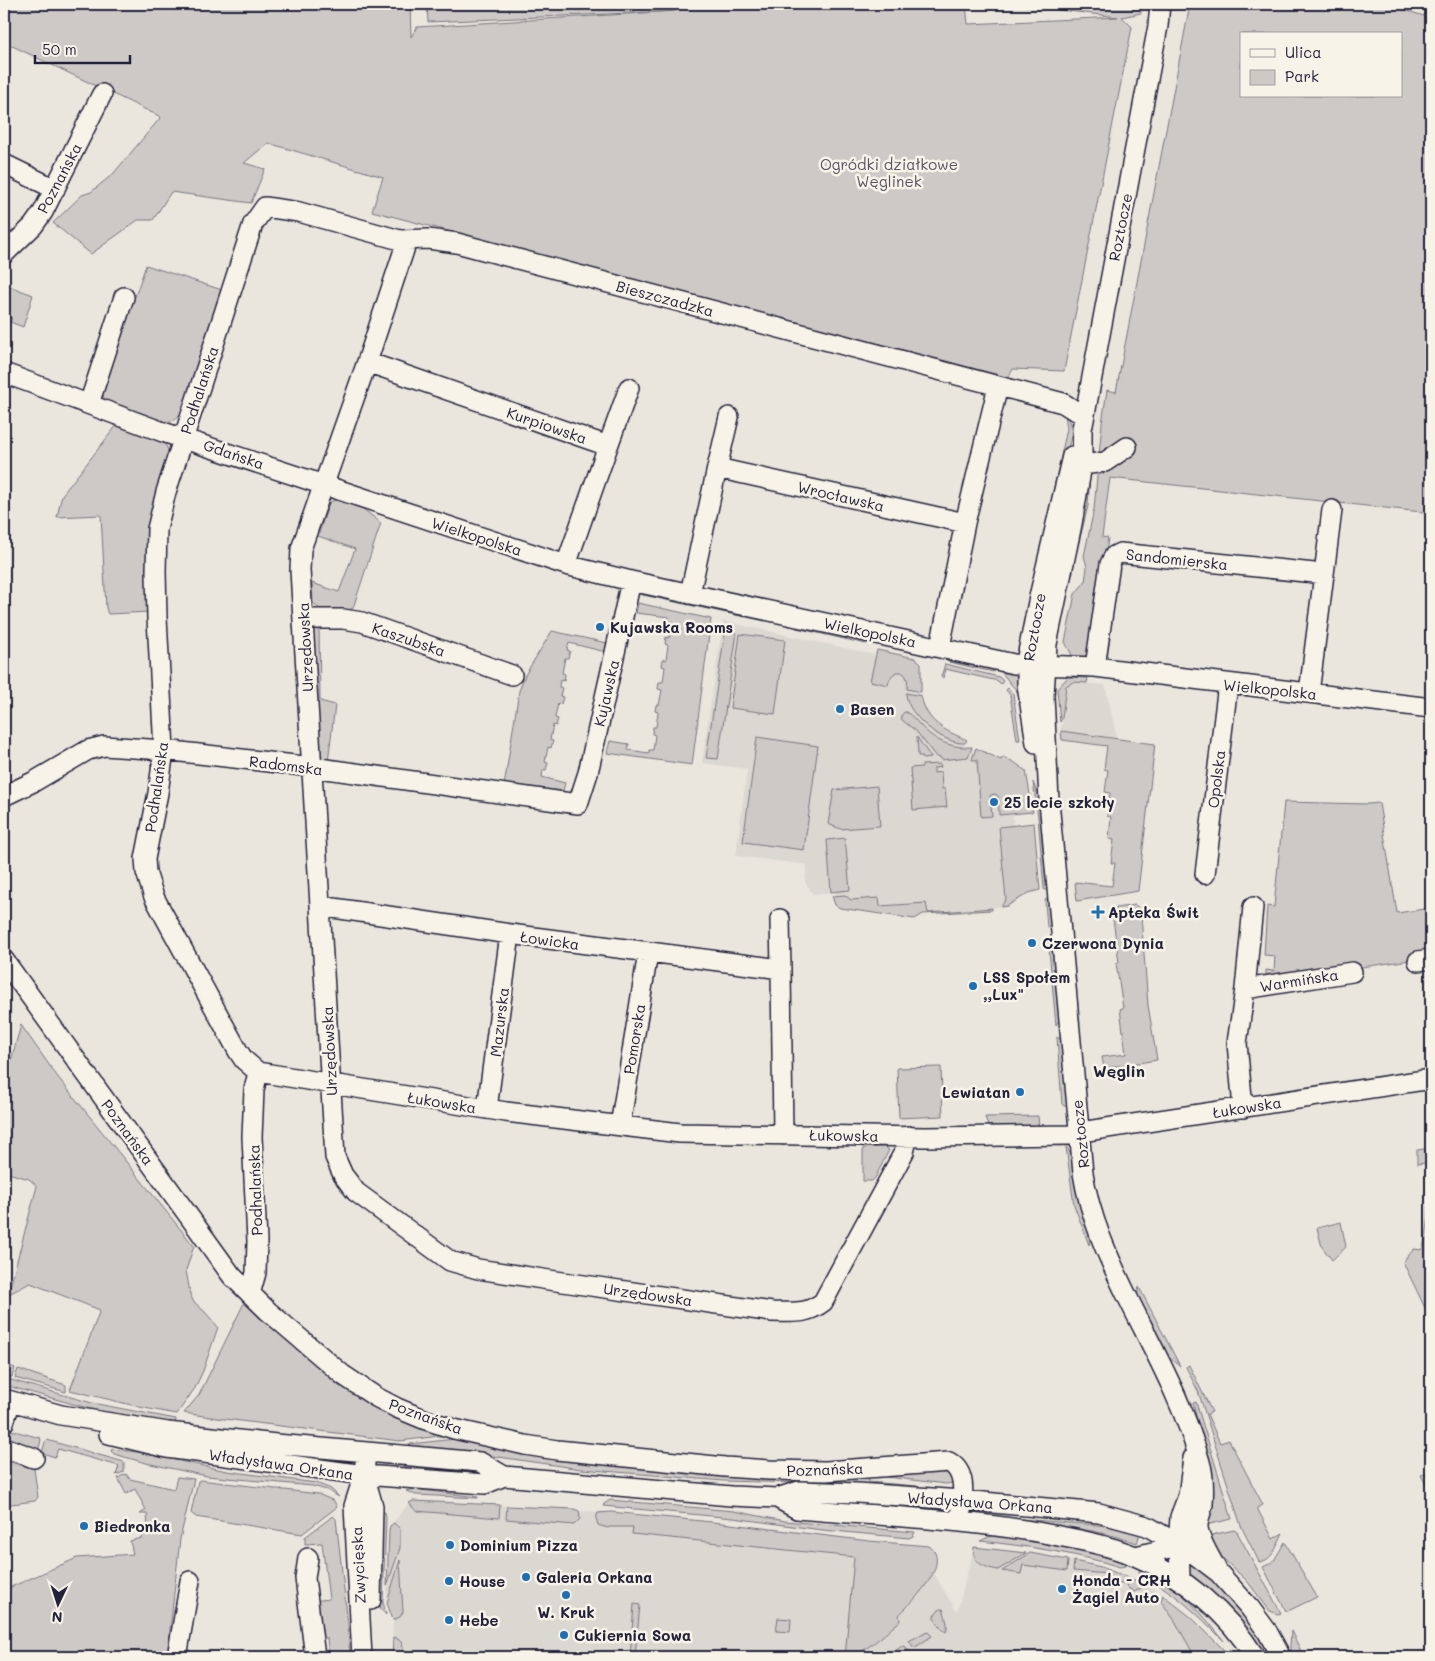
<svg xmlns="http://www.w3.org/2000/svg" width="1435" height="1661" font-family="Mali,sans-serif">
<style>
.built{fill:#dbd8d2}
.green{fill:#cdc9c6;stroke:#787680;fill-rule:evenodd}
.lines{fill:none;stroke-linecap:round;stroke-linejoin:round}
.minor-casing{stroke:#22223b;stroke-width:22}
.minor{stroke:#f7f3e8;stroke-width:19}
.poi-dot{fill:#1f6fb2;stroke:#f7f3e8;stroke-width:2}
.labels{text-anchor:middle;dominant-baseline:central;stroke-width:5;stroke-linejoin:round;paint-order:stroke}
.park-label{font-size:15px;fill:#555465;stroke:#f7f3e8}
.street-label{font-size:15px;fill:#22223b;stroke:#f7f3e8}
.poi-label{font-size:15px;font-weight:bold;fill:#22223b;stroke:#f7f3e8;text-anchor:start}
.neighbourhood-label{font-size:16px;font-weight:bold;fill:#22223b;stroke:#f7f3e8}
</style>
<rect width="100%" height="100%" fill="#eae6de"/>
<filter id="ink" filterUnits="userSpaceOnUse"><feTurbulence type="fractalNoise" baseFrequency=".02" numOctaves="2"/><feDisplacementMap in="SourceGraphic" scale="10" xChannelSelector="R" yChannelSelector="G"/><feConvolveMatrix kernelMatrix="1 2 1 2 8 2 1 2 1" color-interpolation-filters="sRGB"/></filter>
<g filter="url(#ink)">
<path class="built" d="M723,621L920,665L919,686L921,703L925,713L939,729L964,743L965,748L971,747L1009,768L1019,891L1007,906L903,915L836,906L835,892L813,894L805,882L807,865L736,856L747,769L702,763Z
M1073,682L1105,685L1117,738L1061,731L1066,689L1070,683Z
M413,1501L574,1509L579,1511L611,1512L722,1523L869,1541L929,1546L934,1550L936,1560L933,1572L957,1612L974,1547L1026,1553L1068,1560L1101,1567L1147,1585L1163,1595L1192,1618L1230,1657H392L393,1620L387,1603L389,1531L390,1526L409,1503Z"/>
<path class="green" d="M4,4H410L411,37L417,27L675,11L428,22L427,4H966L968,24L1118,17L1010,4H1140L1141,13L1122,17L1132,27L1064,371L1013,369L1008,378L372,211L383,177L268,143L244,163L265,169L251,203L171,192L153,220H138L91,254L53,223L82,195L91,192L113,174L161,117L4,42Z
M1190,4H1384L1431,18V513L1110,478L1102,537L1108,538L1091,654L1083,660L1074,659L1065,642L1075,594L1085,582L1087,567L1084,556L1094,509L1102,423L1107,390L1116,392ZM1241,34H1401V96H1241Z
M146,265L222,290L186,411L182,410L178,417L170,422L162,421L107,401L105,400L102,393L127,314H129Z
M4,284L33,295L23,327L10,322L12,318L4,315Z
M1065,414L1069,421L1072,432L1028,627L1027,609L1067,429Z
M117,425L158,440L165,444L170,454L150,612L108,614L106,608L101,515L57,517L62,495Z
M1090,472L1088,506L1076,554L1077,537Z
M337,500L362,508L381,523L353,608L349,610L320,609L313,603L312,583L339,592L355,549L318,536L329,503L332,501Z
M644,591L730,610L745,617L638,594Z
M638,603L711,619L692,765L607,753L610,741L629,744L628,750L649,753V750H653L655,735L652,734L653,727H656L658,712L655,711L656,705H659L662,690L658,689L659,682H663L665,667L662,666L663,659L666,660L668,645L665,644L666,637L669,638L672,622L668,621L669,617L636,613Z
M313,626L347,628H319L320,701L335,705L328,762L319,759L311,629Z
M808,627L865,641L866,644L796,628Z
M552,631L607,643L606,652L569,643L567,650L570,651L568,658H565L562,673L565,674L564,681L560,680L559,687L562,688L560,696L563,697L561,704L558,703L555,718L558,719L556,726L553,725L550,740L553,741L551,748L548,747L545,762L548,763L546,770H543L542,777L565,783L563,791H547L504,786L519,691L525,675Z
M725,632L737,633L718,759L706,758Z
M740,634L785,640L775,714L730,708Z
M877,650L915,658L921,663V692L907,689C911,669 892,665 888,685L870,681Z
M955,659L995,667L994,671L993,672L949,662Z
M945,664L999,677L1003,681L1001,684L998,681L945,669L943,678L941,677Z
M1003,669L1014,673L1019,679L1020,695L1002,673Z
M1068,677L1088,678L1087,683L1073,682L1066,686L1062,718L1060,722L1057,689Z
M1008,688L1013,694L1020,740H1017L1010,695L1006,690Z
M906,693L921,696C927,723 944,730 967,740L965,743C944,745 906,715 906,693Z
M904,712H906C912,715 916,721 921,726C935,741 950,748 972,747L968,757L941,760V758L936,757L916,731L902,720L901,716Z
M1061,731L1155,744L1138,891L1077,901L1075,882L1112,886L1115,863H1111L1114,840L1109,839L1111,817L1107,816L1110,793L1105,792L1108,770L1104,769L1107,746L1062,740Z
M757,737L818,746L804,850L743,842Z
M917,737L930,756L931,758L923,759L922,756H918Z
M976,748L1001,760L1003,757L1014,762L1026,771L1033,812L999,815L998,796L995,794L991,795L990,797L992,816L981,817L977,760H972Z
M940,764L941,767L934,768V773L941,772L942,789H945L947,807L913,810L910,768L922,767V765Z
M1033,782L1042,805L1050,890H1045L1044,889L1038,817Z
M877,786L880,826L841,829L828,824L834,790Z
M1284,802L1369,804L1379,803L1397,913L1431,908V957L1272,980L1266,976V970L1274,971L1275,956L1264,955L1267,906L1274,907Z
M1034,823L1040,890L1029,893L1007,906L1001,907L1006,899L999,827Z
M845,838L850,890L831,892L827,840Z
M845,895L851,900L879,898L880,906L926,903L928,913L992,908V910L923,914L915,919L840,908L835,905L832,896Z
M1050,898L1052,923L1047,927L1045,901L1046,899Z
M1135,905L1139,908L1141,915L1148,1005L1157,1060L1104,1068L1102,1057L1126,1054L1120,1009L1123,1008L1116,963H1119L1113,919L1117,918L1116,908Z
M1048,938L1053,942L1061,1017L1056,1025Z
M21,1025L57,1076L194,1246L186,1270L190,1293L193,1301L205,1312L218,1327L203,1371L195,1388L177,1414L144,1408L70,1390L100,1310L30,1283L11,1293L4,1291V1286L10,1287L37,1186L29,1179L4,1172V1085Z
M1057,1037L1063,1041L1068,1106H1064L1062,1104Z
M941,1067L943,1116L899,1118L897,1068Z
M1038,1116L1039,1126H988L985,1117Z
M885,1147L889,1150L875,1178L872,1181H863V1148Z
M1066,1147C1076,1156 1078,1202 1084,1219C1086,1227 1092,1237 1089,1245L1074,1205Z
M1431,1148V1334L1427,1312L1403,1262L1414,1249L1422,1250C1432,1221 1429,1192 1426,1163L1417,1164V1150Z
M1341,1222L1346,1247L1332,1260L1322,1247L1317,1228Z
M1139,1287L1180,1366L1168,1356L1162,1347L1137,1297Z
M245,1301L340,1387L346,1385L448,1435L400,1441L217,1418L184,1413L199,1395Z
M4,1364L15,1368L12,1377L4,1375Z
M1189,1365L1212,1412L1207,1414L1220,1443L1229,1440L1263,1505L1257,1508L1273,1539L1283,1533C1277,1545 1273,1561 1259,1562L1241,1526L1198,1391L1186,1367Z
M18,1369L66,1385V1392L15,1378Z
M4,1378L92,1403L176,1419L175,1424L106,1413L4,1385Z
M1196,1402L1232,1519L1206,1525L1201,1437L1193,1403Z
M11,1430L40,1438L41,1440L38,1452L7,1441L6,1436Z
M455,1439L868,1474L869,1482L917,1486V1489L869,1485L724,1481L581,1469L478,1454L414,1448L410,1444Z
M47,1440L124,1462V1472L116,1475L119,1466L58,1449L55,1457L42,1453L45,1442Z
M112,1449L137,1452L227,1471L316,1483L331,1489L339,1497L327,1490L312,1486L207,1476L146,1463L114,1454L111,1451Z
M4,1460L34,1469L38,1497L35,1501L4,1505Z
M946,1471L952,1478V1483L946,1484L878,1476Z
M1431,1471V1495L1421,1475Z
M126,1474L130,1479L174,1489L177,1477L194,1479L180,1539L167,1657H4V1590L77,1558L133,1554L130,1541L142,1538L140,1529L148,1527L147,1514H140L146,1510L135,1489L126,1494L118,1478Z
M200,1480L318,1494L334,1501L337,1507L302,1534L196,1517L191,1513L198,1481Z
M413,1489L478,1497V1498L416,1495L406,1491Z
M610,1500L734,1511L785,1521L915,1532L913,1536L909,1538L822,1530L733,1518L603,1506L604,1504Z
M413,1501L500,1505L499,1518L416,1511L409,1503Z
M507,1506L574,1509L579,1511L580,1519L574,1525L506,1519Z
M383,1512H385L386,1518L383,1602L386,1615L381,1609L379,1599L381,1521Z
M611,1512L722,1523L869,1541L929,1546C953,1563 912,1602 899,1615L900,1621C887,1632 861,1657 845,1657L854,1557L632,1534L633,1527H609L608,1528L598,1525L596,1518L598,1513Z
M333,1516L336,1519L348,1624L350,1657H329L327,1638L319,1639L313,1601L329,1599L322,1543L305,1544V1537Z
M983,1516L1109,1526L1140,1533L1137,1543C1087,1525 1035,1525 983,1516Z
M394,1523L400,1529V1548L387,1586L389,1531L390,1526Z
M1234,1530L1237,1532L1281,1613L1278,1614L1270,1611L1247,1581L1216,1552L1207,1536Z
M993,1535C1038,1540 1083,1549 1127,1562L1125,1566L1120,1567C1075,1553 1027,1546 980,1541Z
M1285,1542L1317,1597L1288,1611H1286L1263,1567L1273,1562Z
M974,1547L1026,1553L998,1570C986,1568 971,1563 974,1547Z
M1030,1553L1068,1560L1067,1571L1023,1565L1021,1574L1002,1571Z
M1183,1557L1212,1577L1253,1626L1272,1657H1267L1254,1637L1233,1613L1187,1574Z
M400,1560L403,1612L400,1617L393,1620L387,1603Z
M1074,1561L1101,1567L1147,1585L1134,1592L1127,1587L1126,1584L1106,1583L1107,1574L1073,1571Z
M1140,1568C1179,1586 1198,1608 1224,1641C1198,1615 1174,1590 1140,1575L1139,1572Z
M1163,1595L1192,1618L1229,1655V1657H1195L1175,1621L1161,1601Z
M634,1604L640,1605L635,1657H630Z
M940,1609H943C945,1615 949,1626 946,1632L943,1630L933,1617Z
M778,1618L791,1619L790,1632L776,1631Z
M927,1631L932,1636L914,1648L909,1641Z
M1291,1631L1301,1651L1294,1656L1290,1647Z
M393,1637C404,1640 403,1647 404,1657H392Z
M902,1646H905L909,1651L898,1657H887Z
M1373,1650L1380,1651L1385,1657H1359Z"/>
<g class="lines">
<g class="minor-casing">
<path id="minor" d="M4,164L55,189
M400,240L405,247L367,362L301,549L300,570L335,1157L343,1175L356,1192L450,1261L478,1269L549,1280L772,1312C793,1312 806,1315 823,1302L904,1152L908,1136
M4,254L33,226L43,212L102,94
M367,362L608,446L566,565
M4,373L163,432L324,485L566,565L631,581L1014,664L1095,667L1431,708
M89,404L124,297
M1085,414L1074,410L1063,403L457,243L428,239L400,240L299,212L265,207L253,224L166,492L157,529L156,571L157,618L164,750L158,793L145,859L146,872L154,897L238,1051L244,1060L258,1072L506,1112L680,1133L925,1137L1070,1135L1087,1131L1431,1079
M1083,425L1158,26L1160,4
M1082,427V465L1072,524L1047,644L1044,696L1049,801L1083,1173C1090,1218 1108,1257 1128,1298C1154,1351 1184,1404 1200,1462C1204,1475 1204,1490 1203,1504C1202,1511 1198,1519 1198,1526C1198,1538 1210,1557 1216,1568
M608,446L629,388
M1082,465L1105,462L1127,447
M717,468L729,417
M1324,574L1332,510
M690,594L717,468L965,523
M303,619H343L362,622L512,675
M940,647L965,523L998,386
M1095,667L1110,564L1114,556L1120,553L1324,574L1309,693
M1036,743L1027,685V657L1039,597L1072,456
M4,796L35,781L88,750L104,746L164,750L312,767L578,804L588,773L631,581
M1205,874L1228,684
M320,906L510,934L781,969L783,1135
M780,919L781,969
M4,960L232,1276L268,1311L343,1375L376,1397L397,1408L426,1420L454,1429L525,1445L557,1450L725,1467L769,1470L826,1471L949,1462C970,1474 961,1502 960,1522
M1418,961L1431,959
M1245,989L1253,907
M1243,1108L1237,1043L1245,989L1352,972
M487,1109L510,934
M620,1126L648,953
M250,1294L256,1273L257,1241L252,1137L254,1090L258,1072
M4,1399L61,1415L168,1432L276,1444L480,1462L504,1476L731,1496L777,1498L799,1491L857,1493L962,1500L1099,1513L1147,1526L1190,1551L1219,1573L1250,1608L1267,1631L1281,1657
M4,1422L11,1401
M109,1434L167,1448L364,1475L485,1484L504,1476
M4,1447L34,1458
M364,1475L373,1506L371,1600
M777,1498L797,1509C879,1516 962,1519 1043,1533C1074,1539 1106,1544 1135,1556C1184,1576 1228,1613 1255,1657
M1136,1556L1169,1548L1186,1538
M308,1558L305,1578L315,1657
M1180,1580L1179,1532L1180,1517L1188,1496L1193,1458
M177,1657L190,1581
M362,1657L354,1506L364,1475L365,1463"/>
</g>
<use href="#minor" class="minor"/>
</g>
</g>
<g class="poi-dot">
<circle cx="600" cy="627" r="5"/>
<circle cx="840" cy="709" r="5"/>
<circle cx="994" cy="802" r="5"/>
<path d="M1095.5 904.5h5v5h5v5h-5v5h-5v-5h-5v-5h5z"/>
<circle cx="1032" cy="943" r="5"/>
<circle cx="973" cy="986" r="5"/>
<circle cx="1020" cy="1092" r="5"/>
<circle cx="84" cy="1526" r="5"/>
<circle cx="450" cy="1545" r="5"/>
<circle cx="526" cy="1577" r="5"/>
<circle cx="449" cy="1581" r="5"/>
<circle cx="1062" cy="1589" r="5"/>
<circle cx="566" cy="1595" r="5"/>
<circle cx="449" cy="1620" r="5"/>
<circle cx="564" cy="1635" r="5"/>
</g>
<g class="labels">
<g class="park-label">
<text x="889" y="164">Ogródki działkowe<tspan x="889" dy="17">Węglinek</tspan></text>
</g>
<g class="street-label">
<text transform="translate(59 178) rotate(-62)">Poznańska</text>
<text transform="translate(1120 227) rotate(-79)">Roztocze</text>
<text transform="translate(665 298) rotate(15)">Bieszczadzka</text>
<text transform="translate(199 390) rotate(-72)">Podhalańska</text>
<text transform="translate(547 425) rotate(19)">Kurpiowska</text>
<text transform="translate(234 454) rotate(19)">Gdańska</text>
<text transform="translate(841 496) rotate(13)">Wrocławska</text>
<text transform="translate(477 536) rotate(18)">Wielkopolska</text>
<text transform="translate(1177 559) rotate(6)">Sandomierska</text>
<text transform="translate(1034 627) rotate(-80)">Roztocze</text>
<text transform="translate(870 632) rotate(12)">Wielkopolska</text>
<text transform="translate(409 639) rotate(19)">Kaszubska</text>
<text transform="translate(305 647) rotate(-93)">Urzędowska</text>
<text transform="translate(1270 689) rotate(6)">Wielkopolska</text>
<text transform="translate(606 693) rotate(-77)">Kujawska</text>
<text transform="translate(286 765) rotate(7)">Radomska</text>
<text transform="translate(1216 779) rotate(-83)">Opolska</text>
<text transform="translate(156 787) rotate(-82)">Podhalańska</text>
<text transform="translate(550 940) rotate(8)">Łowicka</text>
<text transform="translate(1299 980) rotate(-9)">Warmińska</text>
<text transform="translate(499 1022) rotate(-83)">Mazurska</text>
<text transform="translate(634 1039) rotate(-81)">Pomorska</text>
<text transform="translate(329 1051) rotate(-93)">Urzędowska</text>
<text transform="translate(442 1102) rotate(9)">Łukowska</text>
<text transform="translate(1247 1107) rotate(-9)">Łukowska</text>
<text transform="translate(128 1132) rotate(54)">Poznańska</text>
<text transform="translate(1080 1134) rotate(-96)">Roztocze</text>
<text transform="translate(844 1135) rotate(1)">Łukowska</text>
<text transform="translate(255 1190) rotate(-92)">Podhalańska</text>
<text transform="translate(648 1294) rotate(8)">Urzędowska</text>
<text transform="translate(426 1416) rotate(20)">Poznańska</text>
<text transform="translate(281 1464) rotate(8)">Władysława Orkana</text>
<text transform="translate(825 1469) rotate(-2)">Poznańska</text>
<text transform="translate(980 1502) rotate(4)">Władysława Orkana</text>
<text transform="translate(358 1565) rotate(-93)">Zwycięska</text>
</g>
<g class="poi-label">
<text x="610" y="627">Kujawska Rooms</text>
<text x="850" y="709">Basen</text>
<text x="1004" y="802">25 lecie szkoły</text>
<text x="1108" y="912">Apteka Świt</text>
<text x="1042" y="943">Czerwona Dynia</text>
<text x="983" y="977">LSS Społem<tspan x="983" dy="17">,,Lux"</tspan></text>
<text x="1010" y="1092" text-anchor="end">Lewiatan</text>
<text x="94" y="1526">Biedronka</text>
<text x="460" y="1545">Dominium Pizza</text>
<text x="536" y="1577">Galeria Orkana</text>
<text x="1072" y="1580">Honda - CRH<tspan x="1072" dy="17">Żagiel Auto</tspan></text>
<text x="459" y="1581">House</text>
<text x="566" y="1612" text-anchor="middle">W. Kruk</text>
<text x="459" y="1620">Hebe</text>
<text x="574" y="1635">Cukiernia Sowa</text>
</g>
<g class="neighbourhood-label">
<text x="1119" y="1070">Węglin</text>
</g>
</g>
<rect width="1435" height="1661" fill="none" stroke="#f7f3e8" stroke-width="20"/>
<rect x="10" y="10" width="1415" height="1641" fill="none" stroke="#22223b" stroke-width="2" filter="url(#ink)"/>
<rect x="1240" y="32" width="162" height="65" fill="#f7f3e8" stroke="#a29fa3"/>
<rect x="1250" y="49" width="25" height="8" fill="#f7f3e8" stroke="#a29fa3"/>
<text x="1285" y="58" font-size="15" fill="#22223b">Ulica</text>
<rect x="1250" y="70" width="25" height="15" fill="#cdc9c6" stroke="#a29fa3"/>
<text x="1285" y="82" font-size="15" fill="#22223b">Park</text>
<g transform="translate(58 1604) rotate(184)" stroke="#f7f3e8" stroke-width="4" paint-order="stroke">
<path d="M0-4L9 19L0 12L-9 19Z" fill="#22223b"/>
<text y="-8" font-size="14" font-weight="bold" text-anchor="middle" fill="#22223b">N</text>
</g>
<path d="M35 55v8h95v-8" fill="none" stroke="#22223b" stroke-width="2.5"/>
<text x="42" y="55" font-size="15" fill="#22223b" stroke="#f7f3e8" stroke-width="4" paint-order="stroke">50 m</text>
</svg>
